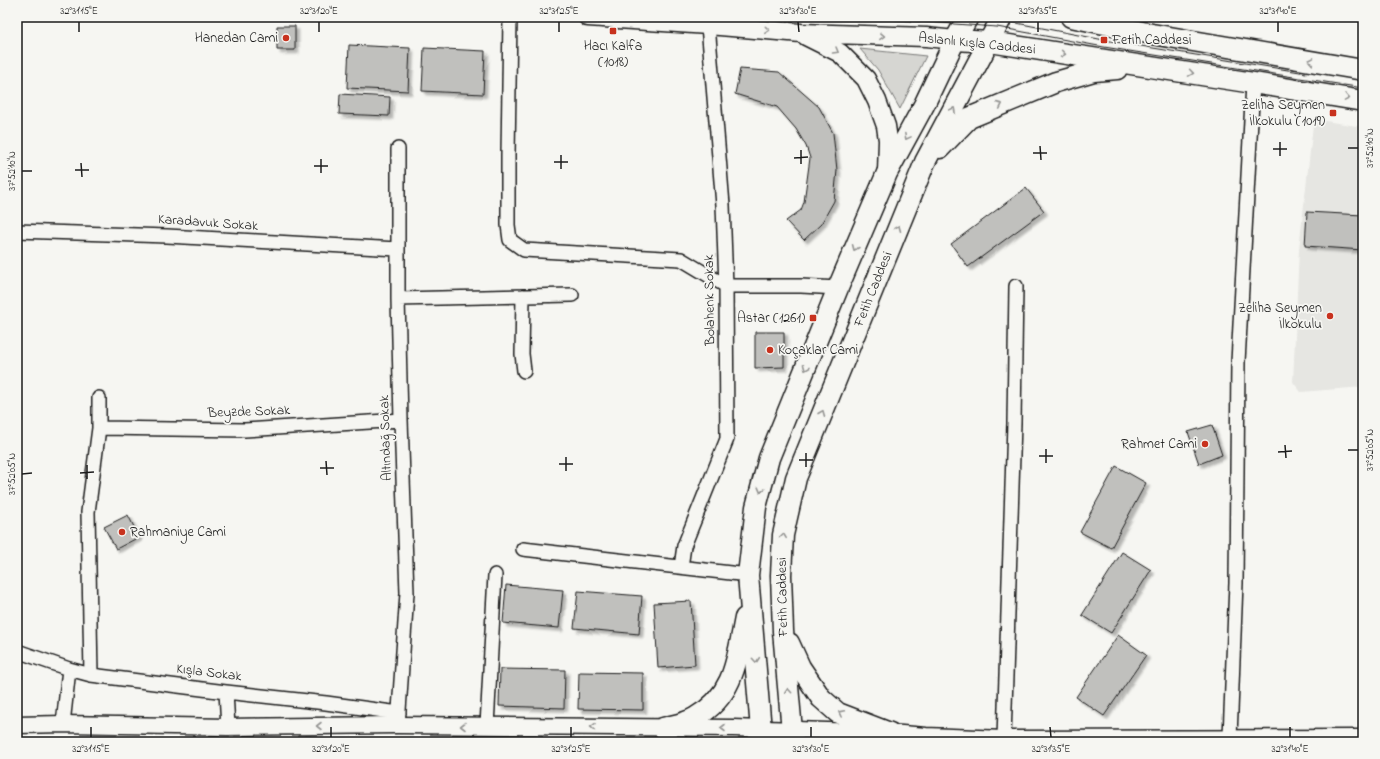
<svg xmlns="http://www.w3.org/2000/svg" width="1380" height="759" font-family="'Indie Flower',sans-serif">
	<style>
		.built { fill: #e6e6e2 }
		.green { fill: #d6d6d2; stroke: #797977 }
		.building { fill: #c0c0bd; stroke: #1c1c1c; filter: url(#shadow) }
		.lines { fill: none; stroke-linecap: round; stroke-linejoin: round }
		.minor-casing { stroke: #1c1c1c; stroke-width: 16 }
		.tertiary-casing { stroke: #1c1c1c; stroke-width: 19 }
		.secondary-casing { stroke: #1c1c1c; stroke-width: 21 }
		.primary-casing { stroke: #1c1c1c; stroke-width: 23 }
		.minor { stroke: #f6f6f2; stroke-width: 13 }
		.tertiary { stroke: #f6f6f2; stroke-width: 16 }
		.secondary { stroke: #f6f6f2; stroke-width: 18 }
		.primary { stroke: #f6f6f2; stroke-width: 20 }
		.tram { stroke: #1c1c1c; stroke-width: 1 }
		.oneway { stroke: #949492 }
		.ticks { fill: none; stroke: #1c1c1c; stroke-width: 1.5 }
		.poi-dot { fill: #c8321e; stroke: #f6f6f2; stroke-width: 1.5 }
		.labels { text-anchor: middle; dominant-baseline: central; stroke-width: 3.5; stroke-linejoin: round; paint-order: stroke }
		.poi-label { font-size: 14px; fill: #1c1c1c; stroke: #f6f6f2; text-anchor: end }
		.street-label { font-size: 14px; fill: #1c1c1c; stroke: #f6f6f2 }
		.neatline { fill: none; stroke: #1c1c1c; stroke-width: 1.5 }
		.ticks-label { font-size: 10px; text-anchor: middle; fill: #1c1c1c }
	</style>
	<defs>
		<filter id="shadow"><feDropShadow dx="3.5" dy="3.5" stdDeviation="1" flood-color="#0004"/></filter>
	</defs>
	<rect width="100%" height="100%" fill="#f6f6f2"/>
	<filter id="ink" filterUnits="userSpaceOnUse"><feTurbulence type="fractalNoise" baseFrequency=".025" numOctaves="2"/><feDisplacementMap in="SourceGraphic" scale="8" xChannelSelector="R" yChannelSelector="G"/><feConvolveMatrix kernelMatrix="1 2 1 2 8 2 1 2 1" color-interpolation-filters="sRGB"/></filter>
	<g filter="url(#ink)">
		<path class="built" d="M1319,120L1363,127V387L1301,392L1293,382L1299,249L1313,125Z"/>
		<path class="green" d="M860,49L926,56L900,109L878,70Z"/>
		<path class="building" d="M277,26H295V50H277Z
			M349,45L410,48L408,91L347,88Z
			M424,48L485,51L483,94L422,91Z
			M740,69L779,72L819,107L833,133L837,170L834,201L821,224L804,240L786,221L801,210L804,202L810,158L806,146L796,129L777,107L735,94Z
			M340,94L390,97L389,116L339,114Z
			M1026,188L1044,211L968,267L951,244Z
			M1307,212L1363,215V250L1305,246Z
			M755,332H784V367L755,368Z
			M1212,425L1222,455L1199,464L1188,432Z
			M1116,466L1146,483L1111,548L1080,532Z
			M128,515L139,537L116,549L104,527Z
			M1122,552L1151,570L1111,633L1082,615Z
			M506,585L563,590L559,628L503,623Z
			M578,591L642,596L639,634L574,628Z
			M691,601L695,665L658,668L654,603Z
			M1118,635L1146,655L1104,716L1076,697Z
			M500,669L565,670L564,708L499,706Z
			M579,672L643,673V710L578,709Z"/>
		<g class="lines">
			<g class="minor-casing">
				<path id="minor" d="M510,17L508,155V225L510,240L524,250L681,259L726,286H801L838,288
					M17,231L167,236L397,249
					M523,296L522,354L524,371
					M398,299L572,295
					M99,428L245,430L401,420
					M523,549L748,575
					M681,567L684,546L727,439L726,286L723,205L708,25
					M17,651L69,669L91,675L226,692L326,703L399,713
					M91,675L88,512L99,428V398
					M226,692L228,727
					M63,724L69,669
					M398,725L407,593L401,420L398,299V149
					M487,726L495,575
					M1230,737L1236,583L1238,362L1253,83
					M1004,739L1014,423L1016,286"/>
			</g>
			<g class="tertiary-casing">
				<path id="tertiary" d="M17,725L63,724L228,727L398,725L733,728L890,733L926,736L1004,739L1363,738"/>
			</g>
			<g class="secondary-casing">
				<path id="secondary" d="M588,17L708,25L801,33L926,37L955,40
					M806,36L840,53L866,79L877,101L886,126L888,140L887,173"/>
			</g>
			<g class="primary-casing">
				<g id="primary">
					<path d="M1071,17L1152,34L1363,70"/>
					<path d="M955,40L990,42L1253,83L1363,101"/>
					<path d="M940,148L969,118L1056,82L1094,71L1117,69"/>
					<path d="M789,643L800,667L821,698L838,713L890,733"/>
					<path d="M663,728C674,725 687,723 696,717C735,695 737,658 745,618"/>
					<path d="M762,742L748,575L756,507L769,458L838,288L887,173L924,105L955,40L968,17"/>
					<path id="s1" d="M793,742L783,631L781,575L783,535L796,478L925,162L1002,17"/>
				</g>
			</g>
			<use href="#minor" class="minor"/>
			<use href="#tertiary" class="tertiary"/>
			<use href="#secondary" class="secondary"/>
			<use href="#primary" class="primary"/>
			<path class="tram" d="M855,17L997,27L1104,47L1363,88
				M971,17L1001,20L1104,40L1306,73"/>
		</g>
		<defs><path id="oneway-chevron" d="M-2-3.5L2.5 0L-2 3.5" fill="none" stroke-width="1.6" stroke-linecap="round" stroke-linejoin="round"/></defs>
		<g class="oneway">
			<use href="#oneway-chevron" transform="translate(767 30) rotate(5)"/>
			<use href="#oneway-chevron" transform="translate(882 36) rotate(2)"/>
			<use href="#oneway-chevron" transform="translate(836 51) rotate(30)"/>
			<use href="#oneway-chevron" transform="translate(1063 54) rotate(9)"/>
			<use href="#oneway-chevron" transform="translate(1311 61) rotate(-170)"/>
			<use href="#oneway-chevron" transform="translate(1191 73) rotate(9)"/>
			<use href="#oneway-chevron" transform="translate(1347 98) rotate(10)"/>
			<use href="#oneway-chevron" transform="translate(1000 105) rotate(-24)"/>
			<use href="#oneway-chevron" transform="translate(953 110) rotate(-62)"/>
			<use href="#oneway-chevron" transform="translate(907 137) rotate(118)"/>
			<use href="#oneway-chevron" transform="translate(898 228) rotate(-68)"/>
			<use href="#oneway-chevron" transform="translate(855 248) rotate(113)"/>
			<use href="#oneway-chevron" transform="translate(806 368) rotate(112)"/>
			<use href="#oneway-chevron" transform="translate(822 413) rotate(-68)"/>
			<use href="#oneway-chevron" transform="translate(761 490) rotate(105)"/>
			<use href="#oneway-chevron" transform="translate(783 536) rotate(-83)"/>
			<use href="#oneway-chevron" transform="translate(756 660) rotate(85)"/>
			<use href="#oneway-chevron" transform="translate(788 691) rotate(-95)"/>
			<use href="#oneway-chevron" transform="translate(841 713) rotate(-153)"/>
			<use href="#oneway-chevron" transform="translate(319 726) rotate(180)"/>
			<use href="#oneway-chevron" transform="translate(463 726) rotate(-180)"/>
			<use href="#oneway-chevron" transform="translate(593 727) rotate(-179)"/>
			<use href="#oneway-chevron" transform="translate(723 728) rotate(180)"/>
		</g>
	</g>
	<path class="ticks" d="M79,22V32M319,22V32M559,22V32M798,22L799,32M1038,22V32M1278,22V32M1280,142V156M1040,146L1041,160M1348,148H1358M1273,149H1287M801,150V164M1033,153H1047M561,155V169M794,158L808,157M321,159V173M554,162H568M81,163L82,177M314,166H328M75,170H89M22,171H32M1285,445L1286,458M1046,449V463M1348,450H1358M1278,452L1292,451M806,453V467M1039,456H1053M566,457V471M799,460H813M326,461L327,475M559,464H573M87,465V479M320,468H334M80,473L94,472M22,474L32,473M91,727V737M331,727V737M571,727V737M811,727V737M1050,727L1051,737M1290,727V737"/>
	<g class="poi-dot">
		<rect x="609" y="27" width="8" height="8" rx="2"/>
		<circle cx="286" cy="38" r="4"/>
		<rect x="1100" y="36" width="8" height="8" rx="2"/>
		<rect x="1329" y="109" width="8" height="8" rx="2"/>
		<circle cx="1330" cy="316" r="4"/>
		<rect x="809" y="314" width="8" height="8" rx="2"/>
		<circle cx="770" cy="350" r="4"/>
		<circle cx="1205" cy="444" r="4"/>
		<circle cx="122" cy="532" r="4"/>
	</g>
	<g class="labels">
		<g class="poi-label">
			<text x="278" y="38">Hanedan Cami</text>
			<text x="1112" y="40" text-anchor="start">Fetih Caddesi</text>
			<text x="613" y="46" text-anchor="middle">Hacı Kalfa<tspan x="613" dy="16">(1018)</tspan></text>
			<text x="1325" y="105">Zeliha Seymen<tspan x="1325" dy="16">İlkokulu (1019)</tspan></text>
			<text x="1322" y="308">Zeliha Seymen<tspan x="1322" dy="16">İlkokulu</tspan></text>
			<text x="805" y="318">Astar (1261)</text>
			<text x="778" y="350" text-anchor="start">Koçaklar Cami</text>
			<text x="1197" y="444">Rahmet Cami</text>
			<text x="130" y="532" text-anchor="start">Rahmaniye Cami</text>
		</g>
		<g class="street-label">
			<text transform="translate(977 44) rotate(6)">Aslanlı Kışla Caddesi</text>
			<text transform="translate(208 223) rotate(4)">Karadavuk Sokak</text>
			<text stroke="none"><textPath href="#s1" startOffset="470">Fetih Caddesi</textPath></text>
			<text transform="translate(710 300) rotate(-91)">Bolahenk Sokak</text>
			<text transform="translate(249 412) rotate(-2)">Beyzde Sokak</text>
			<text transform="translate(386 438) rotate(-92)">Altındağ Sokak</text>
			<text transform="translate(783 597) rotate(-91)">Fetih Caddesi</text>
			<text transform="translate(209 673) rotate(7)">Kışla Sokak</text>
		</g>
	</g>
	<rect width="1380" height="759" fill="none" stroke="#f6f6f2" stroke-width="44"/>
	<rect x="22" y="22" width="1336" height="715" class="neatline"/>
	<g class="ticks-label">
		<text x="79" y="14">32°31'15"E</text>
		<text x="319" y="14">32°31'20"E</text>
		<text x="559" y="14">32°31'25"E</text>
		<text x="798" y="14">32°31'30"E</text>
		<text x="1038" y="14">32°31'35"E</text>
		<text x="1278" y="14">32°31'40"E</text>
		<text transform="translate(1369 148) rotate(-90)" y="4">37°52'10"N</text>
		<text transform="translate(11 171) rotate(-90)" y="4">37°52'10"N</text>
		<text transform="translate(1369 450) rotate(-90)" y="4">37°52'05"N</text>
		<text transform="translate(11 474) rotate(-90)" y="4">37°52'05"N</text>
		<text x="91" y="752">32°31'15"E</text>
		<text x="331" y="752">32°31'20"E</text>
		<text x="571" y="752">32°31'25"E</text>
		<text x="811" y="752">32°31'30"E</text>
		<text x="1051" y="752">32°31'35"E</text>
		<text x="1290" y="752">32°31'40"E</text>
	</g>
</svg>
